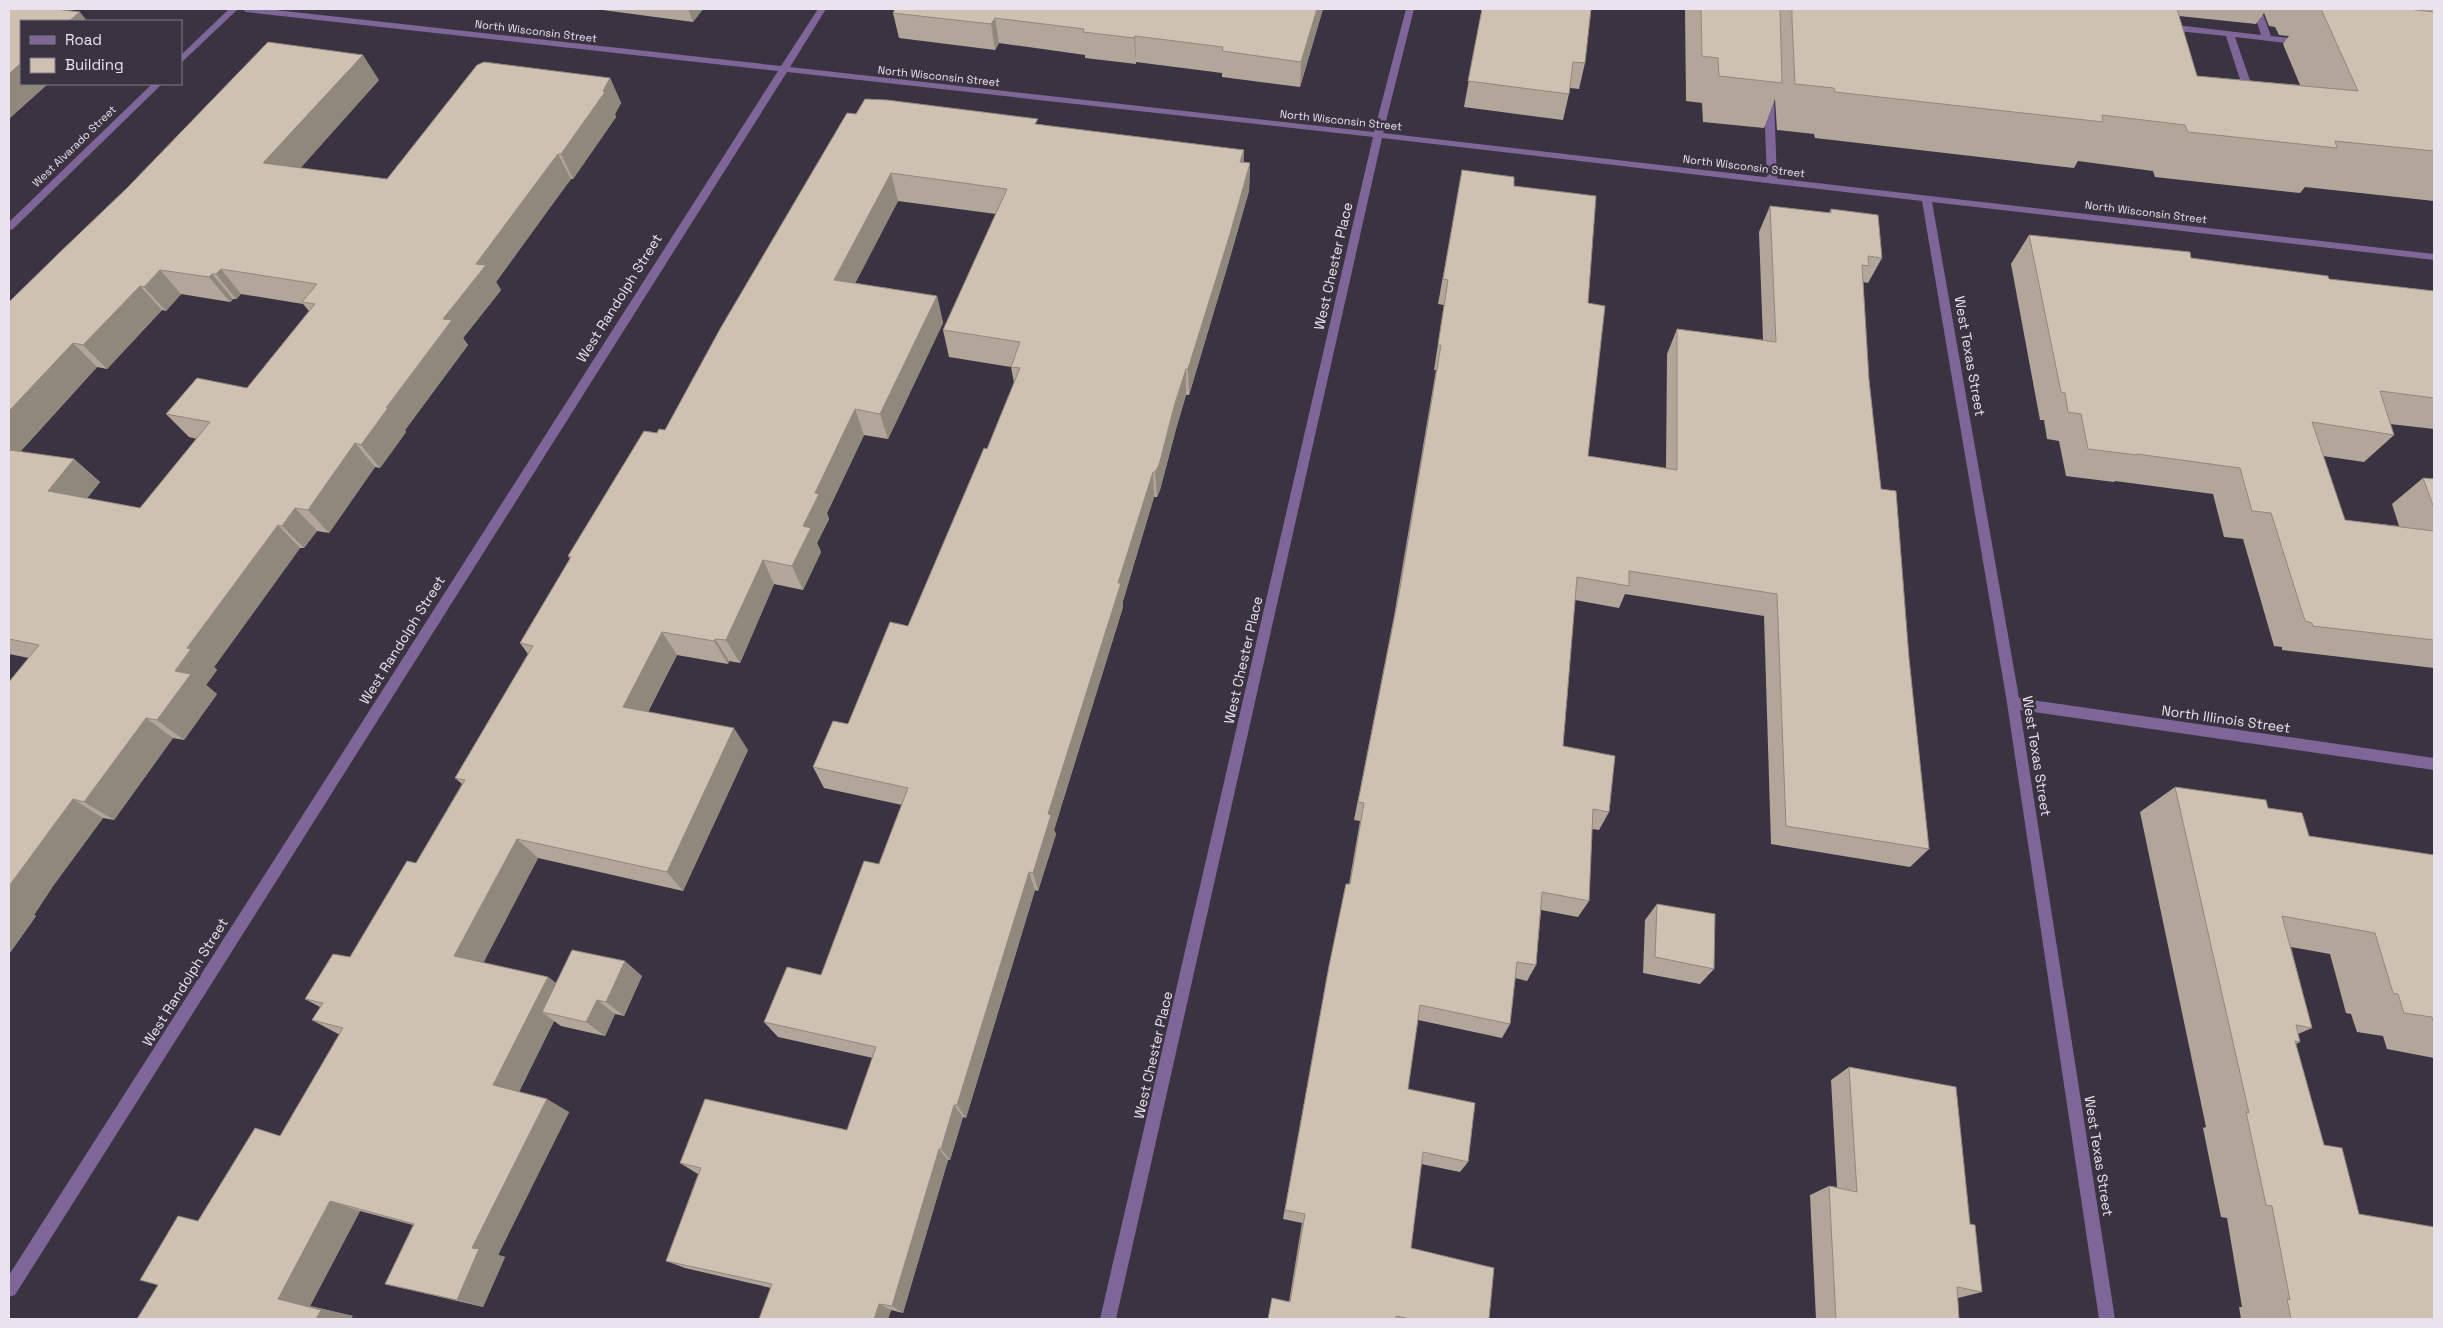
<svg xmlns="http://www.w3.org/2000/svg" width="2443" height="1328" font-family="'Space Grotesk',sans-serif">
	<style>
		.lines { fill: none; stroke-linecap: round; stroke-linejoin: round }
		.service { fill: #7e6698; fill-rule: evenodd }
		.minor { fill: #7e6698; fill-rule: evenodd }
		.tertiary { fill: #7e6698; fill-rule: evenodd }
		.wall { fill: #b1a699; fill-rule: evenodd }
		.shaded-wall { fill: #90877d }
		.building { fill: #cec1b2; stroke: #90877d }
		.labels { text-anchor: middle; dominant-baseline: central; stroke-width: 5; stroke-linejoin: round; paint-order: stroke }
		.far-street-label { font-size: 11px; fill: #e8e4ed; stroke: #3a3341 }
		.street-label { font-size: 14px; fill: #e8e4ed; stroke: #3a3341 }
	</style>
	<rect width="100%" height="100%" fill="#3a3341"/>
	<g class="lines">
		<path class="service" d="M2253,9H2261L2271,36L2302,39L2306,42L2302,45L2235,37L2255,95L2250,98L2245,95L2226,36L2168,30L2164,27L2168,24L2261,35Z
			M1769,95L1774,98L1777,181L1772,184L1767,181L1764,98Z"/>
		<path class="minor" d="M242,9H267L781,66L818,9H826L790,67L1374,132L1406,9H1414L1383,133L2434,254V260L1932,202L2019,698L2434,758V770L2020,710L2115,1319H2099L2007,703L1922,201L1382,138L1116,1319H1100L1373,137L787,72L15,1295L9,1297V1275L778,71L246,12Z"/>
		<path class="tertiary" d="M229,9H238L181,63V55Z
			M152,84H162L13,229L9,230V222Z"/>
	</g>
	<path class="wall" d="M595,9H703L693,22Z
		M1323,9L1300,87L1222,77V73L1136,62V64L1085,58V55L999,43L995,50L899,38L893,13Z
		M1482,9L1585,63L1579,89L1570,88L1569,94L1563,120L1464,107Z
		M1685,9H2434V201L2305,187L2300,193L2155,177L2153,171L2078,161L2074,168L1815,138L1814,134L1777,130L1775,99L1764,128L1703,122L1702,103L1686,101ZM2264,13L2269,26L2275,27L2279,35L2289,36L2283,44L2300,85L2197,76L2179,16L2256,24Z
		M610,78L621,103L615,114L616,117L573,179H571L564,188L496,282L501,290L463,338L468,345L405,430L406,432L380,468L375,467L329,533L317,531L304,548H300L214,667L217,670L206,685L217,694L184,740L173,738L114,820L103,818L53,886L34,915L36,916L9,954V682L29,658L9,654V302L379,80L300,168L387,179ZM181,294L230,302L233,299H236L241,294L303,304L309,311L247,388L166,414L189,437L197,439L140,508L87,498L100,482L74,459L20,452L97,367L107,369L162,310L166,311Z
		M856,114L1038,124L1250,163L1249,191L1229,261L1189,395H1186L1176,429L1160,490L1157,497H1154L1123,601V607L1054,830L1056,834L1038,891L1035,890L966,1118L963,1117L950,1160H948L903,1313L891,1310L888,1319H759L771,1288L685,1268L666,1261L698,1174L680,1163L847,1130L873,1058L778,1037L764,1022L821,975L879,864L902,805L824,788L813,767L848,724L908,626L987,449L1014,383L1011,367L949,357L943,330L996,214L898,201L855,283L937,296L943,323L888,439L864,435L827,513L829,519L817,543L821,552L803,590L774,584L740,663L729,661L728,664L677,655L648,712L748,750L683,891L538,858L483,963L548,977L556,983L642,976L624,1016L615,1014L605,1036L561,1026L554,1021L519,1092L569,1112L498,1255L505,1257L483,1307L385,1284L413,1225L360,1211L310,1306L353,1316L137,1319L198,1221L280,1136L340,1035L312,1020L320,1007L305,999L350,957L416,863L462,784L455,778L528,654L520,643L570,559L568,556L657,433L665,430Z
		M1462,170L1514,186L1588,303V456L1666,468L1667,354L1677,329L1763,340L1759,232L1770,206L1829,213L1831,209L1882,258L1868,283L1863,282L1869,380L1881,489L1909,658L1929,849L1910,867L1771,844L1764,616L1625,594L1619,608L1575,600L1563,746L1609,812L1599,830L1592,829L1589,901L1578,917L1541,910L1536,965L1527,981L1515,978L1510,1024L1502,1038L1418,1020L1408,1089L1468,1162L1460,1172L1421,1164L1411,1248L1489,1319H1268L1272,1298L1289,1302L1302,1223L1283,1219L1326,981L1346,884H1349L1360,821L1354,820L1394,616L1436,370H1434L1444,305L1438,304Z
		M2029,235L2191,258L2329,279L2434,291V429L2390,424L2394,435L2364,462L2323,456L2345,520L2399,526L2392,504L2423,478L2434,479V668L2282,650V647L2274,646L2243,539L2224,537L2213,494L2115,481L2114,482L2066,476L2059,441L2047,439L2044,420H2040L2011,264Z
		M2175,787L2268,808L2309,836L2434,855V1058L2387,1049L2383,1036L2357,1032L2351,1014L2346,1013L2330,954L2291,947L2312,1028L2298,1034L2300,1042L2296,1044L2324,1145L2359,1214L2434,1319H2241L2239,1307H2242L2227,1218L2221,1217L2203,1128L2206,1127L2140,812Z
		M1657,904L1714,969L1700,984L1643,973L1645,920Z
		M1849,1067L1970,1224L1982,1292L1958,1298L1959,1319H1816L1810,1195L1829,1186L1837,1187L1831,1080Z"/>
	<path class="shaded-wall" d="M688,9H703L693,22Z
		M1317,9H1323L1300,87L1301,62Z
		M80,12L87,21H69Z
		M995,18L999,43L995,50L991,24Z
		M1135,36L1136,62V64L1134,38Z
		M363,55L379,80L282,189L263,163Z
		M21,63V84H48L9,119V74Z
		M610,78L621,103L615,114L616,117L573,179L561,154L603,91Z
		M1244,150V177L1240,162Z
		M558,154L571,179L496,282L501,290L463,338L468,345L405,430L406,432L380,468L361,445L443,319L476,264Z
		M1250,163L1249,191L1229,261L1189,395L1188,369Z
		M891,173L898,201L843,307L834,280Z
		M221,269L241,294L236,299L216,274Z
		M160,270L181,294L166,311L144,287Z
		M212,274L233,299L230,302L209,277Z
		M140,286L162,310L107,369L83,345Z
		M937,296L943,323L888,439L880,414Z
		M73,343L97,367L9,464V411Z
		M1186,369V395L1176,429L1160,490L1157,497L1155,472Z
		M855,409L864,435L827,513L829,519L817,543L821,552L803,590L792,566L803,526L815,493Z
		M355,443L375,467L329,533L308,510Z
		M74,459L100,482L75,514L48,491Z
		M1153,472L1154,497L1123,601V607L1054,830L1056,834L1038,891L1033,873L1048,814L1118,583Z
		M295,508L317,531L304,548L282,526Z
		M278,525L300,548L214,667L217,670L206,685L217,694L184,740L157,720L175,671L187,648Z
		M763,560L774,584L740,663L726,640Z
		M662,632L677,655L639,728L623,707Z
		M715,639L729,661L728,664L714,641Z
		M146,718L173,738L114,820L84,802Z
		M734,728L748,750L683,891L667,872Z
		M73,799L103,818L53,886L34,915L36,916L9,954V886Z
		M517,839L538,858L478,973L454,956Z
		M1029,872L1035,890L966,1118L957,1105Z
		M625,961L642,976L624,1016L606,1002Z
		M548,977L569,993L542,1012L554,1021L516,1098L493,1085Z
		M597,1000L615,1014L605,1036L586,1022Z
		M547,1099L569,1112L498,1255L505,1257L483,1307L457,1300L472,1248Z
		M954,1105L963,1117L950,1160L941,1149Z
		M939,1149L948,1160L903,1313L892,1306Z
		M330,1201L360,1211L310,1306L353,1316L351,1319H316L278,1299Z
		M879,1304L891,1310L888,1319H874Z"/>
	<path class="building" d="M9,9H55L80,12L69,21H21V63L9,74Z
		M895,9H1317L1301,62L1222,51L1223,47L1135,36L1134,38L1083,32L1084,29L995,18L991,24L893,13Z
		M1482,9H1591L1585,63L1573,62L1569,94L1468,81Z
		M1701,9H1780L1782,83L1719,76L1718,58L1702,56Z
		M1792,9H2177L2197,76L2358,91L2321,9H2408L2434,12V151L2335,141L2337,148L2188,132L2185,125L2102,115L2103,122L1835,92L1834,88L1795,84L1792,20Z
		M268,42L363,55L263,163L387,179L477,65L484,62L610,78L603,91L605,92L561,154H558L551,163L476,264L486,265L443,319L452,320L386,408H388L361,445L355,443L308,510L295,508L282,526L278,525L187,648L191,649L175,671L191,674L157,720L146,718L84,802L73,799L9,886V682L39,645L9,639V450L74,459L48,491L140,508L210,422L166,414L197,378L247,388L315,304L302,302L317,284L221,269L216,274H212L209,277L160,270L144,287L140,286L83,345L73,343L9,411V302L57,255L127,188Z
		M865,99L887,100L1038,119L1035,124L1244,150L1240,162L1250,163L1230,234L1188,369H1186L1175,403L1159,465L1155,472H1153L1118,583H1121L1048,814L1051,815L1033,873L1029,872L957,1105H954L941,1149H939L892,1306L879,1304L874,1319H759L772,1284L666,1261L701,1168L680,1163L705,1099L847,1130L876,1047L764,1022L787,967L821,975L864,861L879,864L908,788L813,767L833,721L848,724L890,622L908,626L984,448L987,449L1020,368L1011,367L1020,342L943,330L1007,189L891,173L834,280L937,296L880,414L855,409L815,493L819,494L803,526L811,528L792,566L763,560L726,640L715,639L714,641L662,632L623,707L734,728L667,872L517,839L454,956L548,977L493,1085L547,1099L472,1248L479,1249L457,1300L385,1284L414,1224L330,1201L278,1299L321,1310L316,1319H137L158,1285L140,1280L178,1216L198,1221L255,1128L280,1136L343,1028L312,1020L323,1003L305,999L333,954L350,957L407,861L416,863L465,780L455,778L533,646L520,643L571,557L568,556L644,431L657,433L659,429L665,430L720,329L847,113L856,114Z
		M1462,170L1514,177V186L1596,196L1588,303L1605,306L1588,456L1677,470V329L1776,342L1770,206L1831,213V209L1878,215L1882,258L1868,256L1869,266L1862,265L1869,380L1881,489L1896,491L1909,658L1929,849L1786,826L1777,594L1629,571V586L1577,577L1563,746L1615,756L1609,812L1593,809L1589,901L1542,892L1536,965L1517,962L1510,1024L1420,1005L1408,1089L1475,1103L1468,1162L1423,1152L1411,1248L1494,1268L1489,1319H1410L1396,1316V1319H1268L1272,1298L1290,1302L1305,1214L1285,1210L1329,966L1346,884H1350L1364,803L1358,802L1399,594L1441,345H1438L1448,280L1443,279Z
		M2029,235L2190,252L2191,258L2328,276L2329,279L2434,291V398L2380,391L2394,435L2312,422L2345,520L2434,531V640L2313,626L2312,623L2305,621L2271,513L2252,511L2240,468L2137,454V455L2088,449L2081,414L2068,412L2065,393L2061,392Z
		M2423,478L2434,479V508Z
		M2175,787L2266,800L2268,808L2302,813L2309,836L2434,855V1025L2432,1017L2404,1013L2398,994L2393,993L2375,933L2282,916L2312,1028L2296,1025L2300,1042L2295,1041L2324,1145L2342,1148L2359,1214L2434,1227V1319H2291L2287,1299L2290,1300L2272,1206L2266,1205L2246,1112L2249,1113Z
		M1657,904L1715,914L1714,969L1655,957Z
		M572,950L625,961L606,1002L597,1000L586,1022L542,1012Z
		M1849,1067L1956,1087L1970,1224L1975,1225L1982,1292L1957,1287L1959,1319H1836L1829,1186L1857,1192Z"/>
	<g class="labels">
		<g class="far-street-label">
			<text transform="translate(536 31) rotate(7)">North Wisconsin Street</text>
			<text transform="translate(939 76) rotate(6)">North Wisconsin Street</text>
			<text transform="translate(1341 120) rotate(6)">North Wisconsin Street</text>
			<text transform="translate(74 146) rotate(-44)">West Alvarado Street</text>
			<text transform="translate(1744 166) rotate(7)">North Wisconsin Street</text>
			<text transform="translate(2146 212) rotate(7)">North Wisconsin Street</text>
		</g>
		<g class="street-label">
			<text transform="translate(1333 266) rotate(-77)">West Chester Place</text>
			<text transform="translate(619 298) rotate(-58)">West Randolph Street</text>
			<text transform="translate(1970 356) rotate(80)">West Texas Street</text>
			<text transform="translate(402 640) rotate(-58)">West Randolph Street</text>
			<text transform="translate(1243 660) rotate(-77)">West Chester Place</text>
			<text transform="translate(2226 719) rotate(8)">North Illinois Street</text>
			<text transform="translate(2037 756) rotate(81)">West Texas Street</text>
			<text transform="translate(185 982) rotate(-58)">West Randolph Street</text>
			<text transform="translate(1153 1055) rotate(-77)">West Chester Place</text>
			<text transform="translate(2099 1156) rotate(81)">West Texas Street</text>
		</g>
	</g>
	<rect width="2443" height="1328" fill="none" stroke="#e8e4ed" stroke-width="20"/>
	<rect x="20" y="20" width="162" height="65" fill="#3a3341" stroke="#807a86"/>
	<rect x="30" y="36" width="25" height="8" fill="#7e6698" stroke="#807a86"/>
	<text x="65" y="45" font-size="15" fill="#e8e4ed">Road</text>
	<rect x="30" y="58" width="25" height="15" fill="#cec1b2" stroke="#807a86"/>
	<text x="65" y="70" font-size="15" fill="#e8e4ed">Building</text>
</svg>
